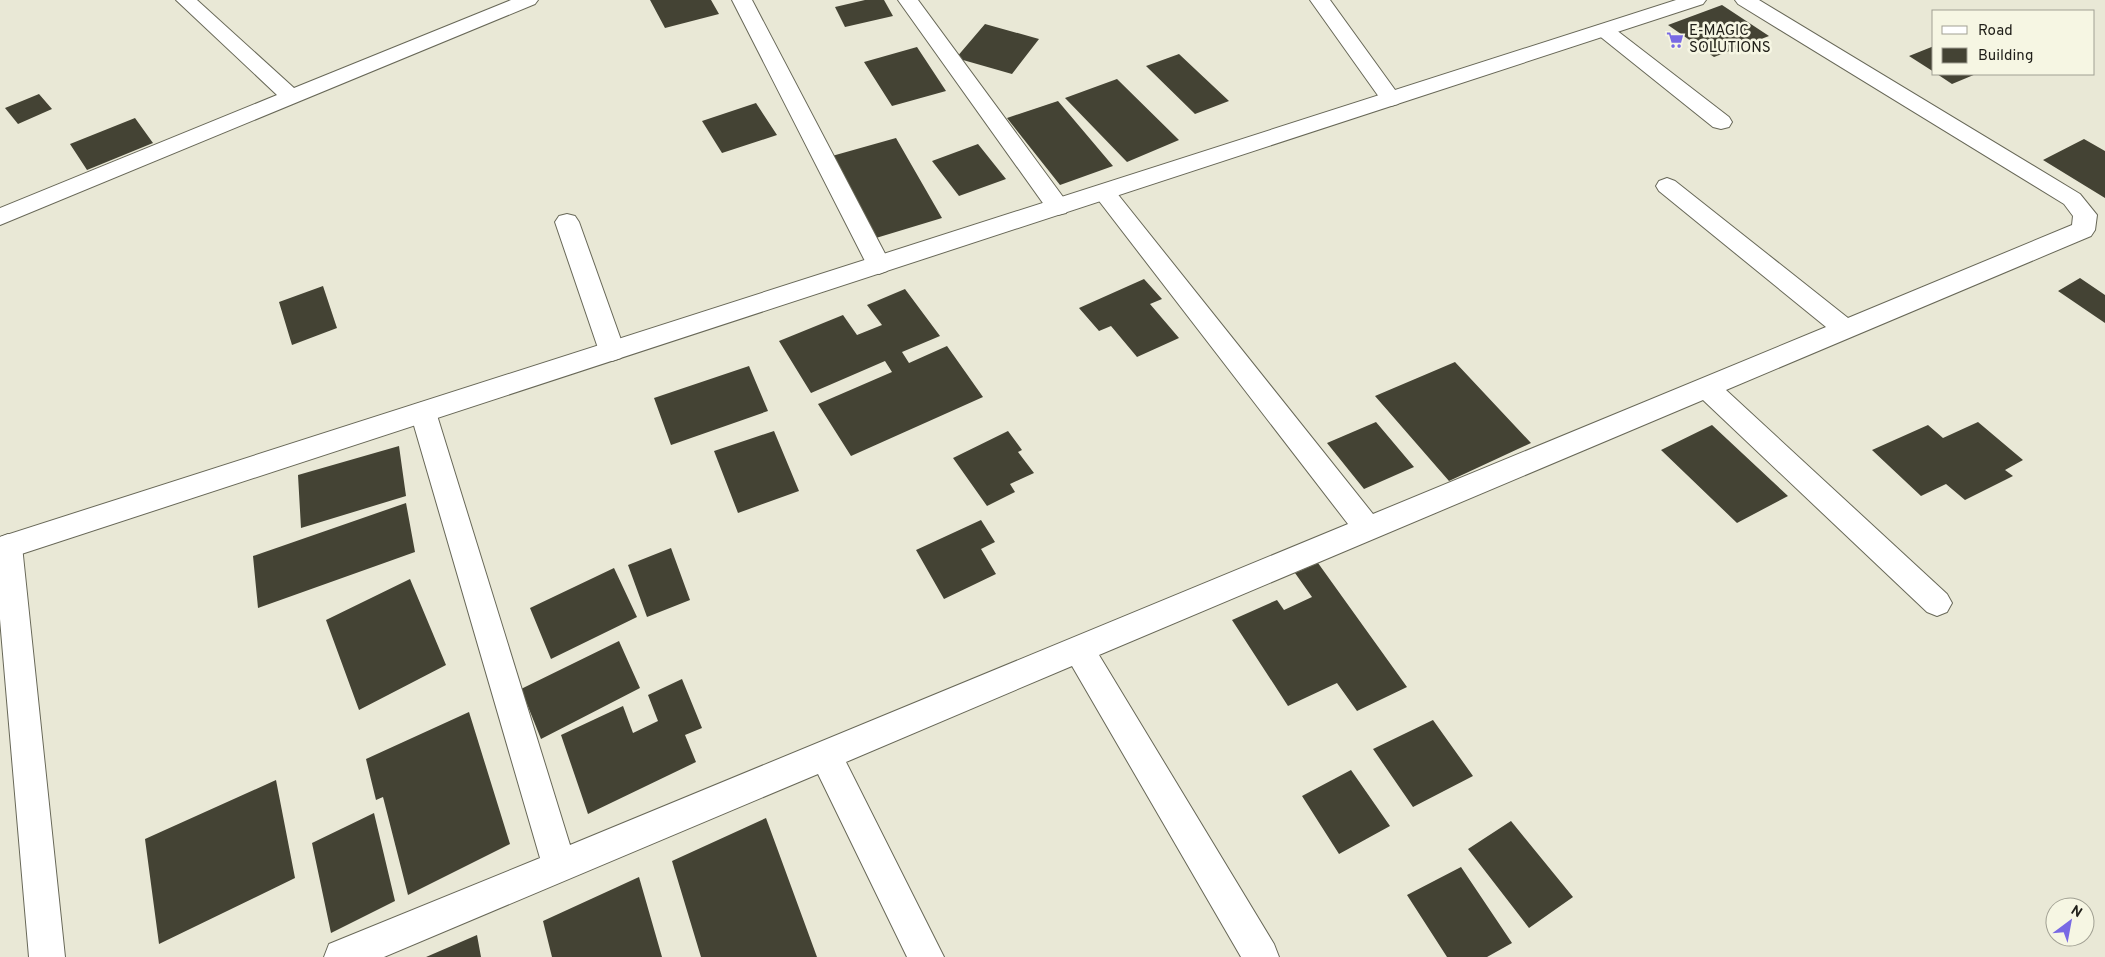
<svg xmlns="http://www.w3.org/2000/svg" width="2105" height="957" font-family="Overpass,sans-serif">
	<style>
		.building { fill: #444334 }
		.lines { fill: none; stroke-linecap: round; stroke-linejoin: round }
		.minor-casing { stroke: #686858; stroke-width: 2 }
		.major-casing { stroke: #686858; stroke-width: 2 }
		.minor { fill: #fff; fill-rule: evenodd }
		.major { fill: #fff; fill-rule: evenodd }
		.labels { text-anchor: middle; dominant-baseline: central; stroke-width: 5; stroke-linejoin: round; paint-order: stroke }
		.far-poi-label { font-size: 15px; fill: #21201a; stroke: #f6f6e3; text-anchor: start }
	</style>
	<rect width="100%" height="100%" fill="#e9e8d6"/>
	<path class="building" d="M650,0H711L719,14L665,28Z
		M865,0H884L893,16L845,27L835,7Z
		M1722,5L1769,36L1714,57L1668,25Z
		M985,24L1039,39L1012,74L956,58Z
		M1934,46V72L1909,56Z
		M917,47L946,91L892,106L864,62Z
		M1179,54L1229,101L1195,114L1146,66Z
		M1937,74H1976L1952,84Z
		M1117,79L1179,140L1127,162L1065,98Z
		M39,94L52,109L18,124L5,108Z
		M1058,101L1113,166L1060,185L1007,118Z
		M756,103L777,135L722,153L702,121Z
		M135,118L153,143L87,170L70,144Z
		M896,138L942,218L876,238L832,156Z
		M2084,139L2105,151V198L2043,160Z
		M978,144L1006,179L959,196L932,161Z
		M2080,278L2105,295V323L2058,291Z
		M1144,279L1162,299L1150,304L1179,338L1137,357L1111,326L1099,331L1079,308Z
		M323,286L337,328L292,345L279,302Z
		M905,289L940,336L902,352L909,363L947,346L983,397L851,456L818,404L892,372L885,361L811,393L779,341L843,315L857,335L882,325L867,305Z
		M1455,362L1531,443L1449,481L1375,396Z
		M749,366L768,411L671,445L654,398Z
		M1376,422L1414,467L1364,489L1327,443Z
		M1978,422L2023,460L2005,470L2013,476L1965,500L1946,484L1921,496L1872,450L1928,425L1943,438Z
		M1712,425L1788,496L1737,523L1661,450Z
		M774,431L799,491L738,513L714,451Z
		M1008,431L1022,450L1018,452L1034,473L1010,484L1015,492L987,506L953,458Z
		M399,446L406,496L301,528L298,475Z
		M406,503L415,552L258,608L253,556Z
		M981,520L995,542L981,549L996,574L944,599L916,550Z
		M671,548L690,600L647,617L628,565Z
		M1318,563L1407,687L1357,711L1337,683L1288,706L1232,620L1277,600L1284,610L1312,597L1295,573Z
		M614,568L637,617L551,659L530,608Z
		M410,579L446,665L359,710L326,620Z
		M619,641L640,688L541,739L521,689Z
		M682,679L702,728L685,735L696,762L588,814L561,735L623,706L633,733L658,721L648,695Z
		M469,712L510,844L408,895L383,797L376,800L366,759Z
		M1433,720L1473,776L1413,807L1373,749Z
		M1351,770L1390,826L1339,854L1302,796Z
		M276,780L295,878L159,944L145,839Z
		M374,813L395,901L331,933L312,843Z
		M766,818L817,957H701L672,861Z
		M1511,821L1573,897L1529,928L1468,849Z
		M1461,867L1512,943L1487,957H1447L1407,895Z
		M639,877L662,957H552L543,921Z
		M477,935L481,957H426Z"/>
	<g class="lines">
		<g class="minor-casing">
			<path id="minor" d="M176,0H197L294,88L511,0H538L535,4L0,225V208L277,95Z
				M732,0H752L891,265L887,271L879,274L871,271L867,265Z
				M898,0H918L1066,201L1069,207L1066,213L1058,215L1050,213Z
				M1310,0H1330L1398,94L1402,99L1398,104L1391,106L1384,104Z
				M1735,0H1759L2080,194L2097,215L2095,230L2091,236L1726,390L1947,594L1952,603L1947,612L1937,616L1927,612L1703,400L1099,655L1274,944L1279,957H1241L1072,666L846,762L944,957H907L818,774L384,957H324L329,944L540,858L410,412L414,405L423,402L432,405L436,412L570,845L1348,524L1096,197L1093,192L1096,187L1104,184L1112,187L1373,514L1826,327L1659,191L1656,186L1659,181L1667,178L1675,181L1848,318L2072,225L2073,216L2064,204L1738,4Z
				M1604,24L1611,26L1729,117L1732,122L1729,127L1721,129L1713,127L1597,34L1594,30L1597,26Z
				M567,214L575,216L579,222L625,351L621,358L612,361L603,358L599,351L555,222L559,216Z
				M8,534L18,537L22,546L65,957H29L0,619V537Z"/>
		</g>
		<g class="major-casing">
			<path id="major" d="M1676,0H1706L1703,4L0,561V537Z"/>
		</g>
		<use href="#minor" class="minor"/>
		<use href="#major" class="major"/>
	</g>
	<defs>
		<g id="supermarket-bare" transform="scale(1.35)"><path d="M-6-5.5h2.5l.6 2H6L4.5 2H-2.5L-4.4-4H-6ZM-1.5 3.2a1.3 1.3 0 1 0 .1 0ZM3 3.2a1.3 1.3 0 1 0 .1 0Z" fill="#7869e4" stroke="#f6f6e3" stroke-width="2.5" paint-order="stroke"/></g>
	</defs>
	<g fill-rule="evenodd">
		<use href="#supermarket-bare" x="1675" y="40"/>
	</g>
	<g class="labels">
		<g class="far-poi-label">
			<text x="1689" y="31">E-MAGIC<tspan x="1689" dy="17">SOLUTIONS</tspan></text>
		</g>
	</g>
	<rect x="1932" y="10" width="162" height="65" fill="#f6f6e3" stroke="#a1a093"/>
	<rect x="1942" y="26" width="25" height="8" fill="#ffffff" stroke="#a1a093"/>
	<text x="1978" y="35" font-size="15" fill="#21201a">Road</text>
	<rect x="1942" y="48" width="25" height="15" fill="#444334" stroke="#a1a093"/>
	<text x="1978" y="60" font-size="15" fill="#21201a">Building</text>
	<g transform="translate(2070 922) rotate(32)"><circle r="24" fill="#f6f6e3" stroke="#a1a093"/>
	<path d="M0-4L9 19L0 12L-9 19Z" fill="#7869e4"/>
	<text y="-8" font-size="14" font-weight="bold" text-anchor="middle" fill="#21201a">N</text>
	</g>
</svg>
